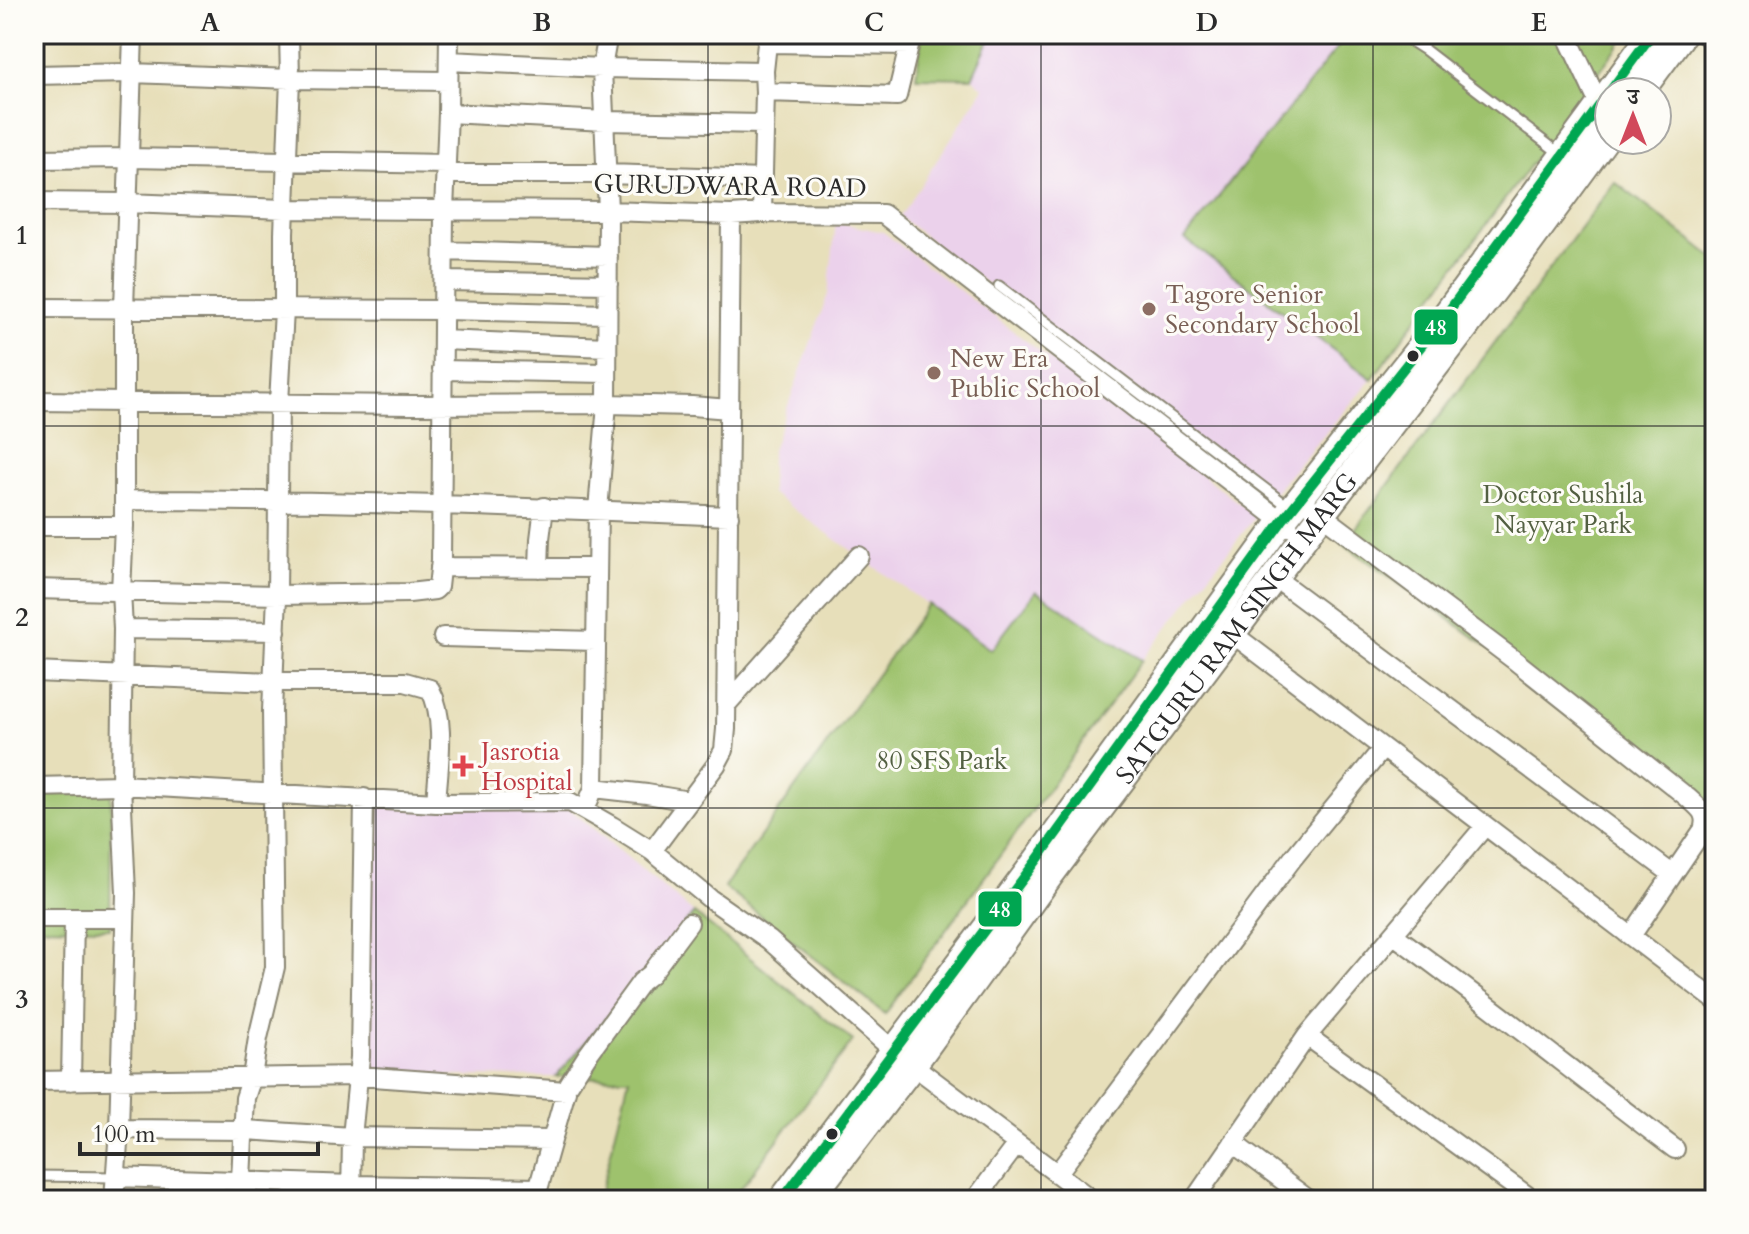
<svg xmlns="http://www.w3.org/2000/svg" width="1749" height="1234" font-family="Cardo,'Noto Serif Devanagari',serif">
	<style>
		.built { fill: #ebd1eb }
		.green { fill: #9ec26d; stroke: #64764c; stroke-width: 2 }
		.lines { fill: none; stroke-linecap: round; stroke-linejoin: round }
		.service-casing { stroke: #898572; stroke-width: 13 }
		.minor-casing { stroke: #898572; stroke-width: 22 }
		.secondary-casing { stroke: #898572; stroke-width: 30 }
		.service { stroke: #fff; stroke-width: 9 }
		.minor { stroke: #fff; stroke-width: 18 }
		.secondary { stroke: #fff; stroke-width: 26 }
		.bus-1-casing { stroke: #fdfcf7; stroke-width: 16 }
		.bus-1 { stroke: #00a651; stroke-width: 10 }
		.grid { fill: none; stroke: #2b2b2b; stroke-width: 2; stroke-opacity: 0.55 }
		.education-dot { fill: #8d6e63; stroke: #fdfcf7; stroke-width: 3 }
		.bus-dot { fill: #2b2b2b; stroke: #fdfcf7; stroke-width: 3 }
		.health-dot { fill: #e0444e; stroke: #fdfcf7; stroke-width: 3 }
		.labels { text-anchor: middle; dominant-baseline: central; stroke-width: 6; stroke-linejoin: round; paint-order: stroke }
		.street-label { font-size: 26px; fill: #2b2b2b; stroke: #fdfcf7 }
		.education-label { font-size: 26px; fill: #785e54; stroke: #fdfcf7; text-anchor: start }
		.park-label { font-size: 26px; fill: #536042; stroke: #fdfcf7 }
		.health-label { font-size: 26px; fill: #be3a42; stroke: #fdfcf7; text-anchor: start }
		.line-badge { stroke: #fdfcf7; stroke-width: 3 }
		.badge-label { font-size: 22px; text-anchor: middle; font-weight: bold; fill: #fff }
		.neatline { fill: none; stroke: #2b2b2b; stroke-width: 3 }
		.grid-label { font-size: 26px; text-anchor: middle; font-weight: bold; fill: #2b2b2b }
	</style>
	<rect width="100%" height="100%" fill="#fdfcf7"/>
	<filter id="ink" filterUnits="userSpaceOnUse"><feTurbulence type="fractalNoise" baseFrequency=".0125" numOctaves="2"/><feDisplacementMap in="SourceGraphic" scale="16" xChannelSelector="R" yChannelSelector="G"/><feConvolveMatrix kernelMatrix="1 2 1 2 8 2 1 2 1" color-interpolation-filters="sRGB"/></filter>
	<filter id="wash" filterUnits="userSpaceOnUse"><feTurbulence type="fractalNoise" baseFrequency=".006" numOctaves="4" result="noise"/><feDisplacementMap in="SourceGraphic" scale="32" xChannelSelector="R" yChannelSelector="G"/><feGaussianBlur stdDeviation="1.8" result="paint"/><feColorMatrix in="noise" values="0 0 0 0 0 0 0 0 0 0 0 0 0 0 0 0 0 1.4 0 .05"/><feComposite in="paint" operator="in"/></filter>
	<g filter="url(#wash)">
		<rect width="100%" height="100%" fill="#e7dfba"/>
		<path class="built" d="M992,34H1348L1185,239L1372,379L1267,501L900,217L984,88L972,78Z
			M836,222L883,232L1256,516L1142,660L1036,591L991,650L771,493V453L828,294Z
			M367,795L559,800L694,913L556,1077L368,1075Z"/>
		<path class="green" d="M922,34H992L972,78L916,77Z
			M1348,34H1627L1372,379L1185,239Z
			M1615,182L1715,259V809L1344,544Z
			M1036,591L1142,660L885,1014L724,887L928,604L991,650Z
			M34,793H111L110,928L34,927Z
			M694,913L853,1041L732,1200H599L629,1078L556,1077Z"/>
	</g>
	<g filter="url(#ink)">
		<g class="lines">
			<g class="service-casing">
				<path id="service" d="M1400,34L1425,50L1559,153
					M999,286L1289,507
					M34,1176L116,1177"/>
			</g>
			<g class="minor-casing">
				<path id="minor" d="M1566,34L1599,104
					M1704,34L1715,42
					M767,43L909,45
					M449,61L602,68L764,71
					M34,75L131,73L290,79L448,81
					M765,92L897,96L912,34
					M448,113L605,121L763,124
					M34,159L129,158L446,164
					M446,174H607L763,179
					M34,202L127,203L285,209L608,211L731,215L762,213L883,214L1289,527
					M762,213L765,92L764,71L768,34
					M444,251L608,256
					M444,281L608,284
					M34,308L444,310L607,314
					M443,340L607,347
					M442,370L607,373
					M34,401L411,405L607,404L692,406L729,409
					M124,500C326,500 527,507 729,516
					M1314,509L1513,659L1687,797C1698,807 1709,813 1703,830L1631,936
					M34,526H124
					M440,567L596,568
					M539,568L540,539L544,507
					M1275,578L1672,874
					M34,589L277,595L409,593L435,590L438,587L441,560L444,211L448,113L449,34
					M123,629L276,631
					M1233,634L1715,1000
					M443,637L596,641
					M34,672L273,682H405L430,689C447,720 438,768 436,803
					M726,705L859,556
					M34,787L121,785L436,803L570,802L612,826L652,851L709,898L769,940L894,1051L1092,1200
					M594,788L647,794L689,801
					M585,809L594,788L598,510L607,404L608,211L602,68L608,34
					M652,851L716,765L724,750L726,729L731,215
					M34,918H125
					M1394,935C1489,1004 1581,1078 1675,1149
					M1307,1036L1485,826
					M34,1081L359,1076L566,1091L535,1200
					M71,1081L74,918
					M569,1084L587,1056L641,982L651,974L689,923
					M119,1129L245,1130L352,1137L552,1140
					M1233,1143L1309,1200
					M1057,1174L1293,858L1383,748
					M116,1177L352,1185L538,1188
					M114,1200L119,1129L126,893L121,785L123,629L121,591L124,526V309L133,34
					M240,1200L245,1098L252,1077L258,1038L275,967L272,711L277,595L279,403L284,310V233L290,79L289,34
					M351,1200L352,1137L360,1057L364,798
					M975,1200L1017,1144
					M1194,1200L1307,1036L1533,1200"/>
			</g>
			<g class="secondary-casing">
				<g id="secondary">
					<path d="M1640,92L1683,34"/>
					<path d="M782,1200L1037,860L1282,521L1445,316L1652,34"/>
					<path id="s1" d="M809,1200L913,1065L1051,874L1322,514L1510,269L1609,134"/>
				</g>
			</g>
			<use href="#service" class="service"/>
			<use href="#minor" class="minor"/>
			<use href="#secondary" class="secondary"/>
			<g class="bus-1-casing">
				<path id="bus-1" d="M782,1200L1037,860L1282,521L1445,316L1652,34"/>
			</g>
			<use href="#bus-1" class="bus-1"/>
		</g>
	</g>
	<path class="grid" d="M376,34V1200M708,34V1200M1041,34V1200M1373,34V1200M34,426H1715M34,808H1715"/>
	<g class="education-dot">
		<circle cx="1149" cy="309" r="8"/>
		<circle cx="934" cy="373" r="8"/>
	</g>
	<g class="bus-dot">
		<circle cx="1413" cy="356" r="7"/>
		<circle cx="832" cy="1134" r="7"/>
	</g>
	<path class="health-dot" d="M459 754h8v8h8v8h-8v8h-8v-8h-8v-8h8z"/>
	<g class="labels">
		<g class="street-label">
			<text transform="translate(730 186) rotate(1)">GURUDWARA ROAD</text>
			<text stroke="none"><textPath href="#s1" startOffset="714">SATGURU RAM SINGH MARG</textPath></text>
		</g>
		<g class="education-label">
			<text x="1165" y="294">Tagore Senior<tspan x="1165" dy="30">Secondary School</tspan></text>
			<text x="950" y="358">New Era<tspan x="950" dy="30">Public School</tspan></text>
		</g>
		<g class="park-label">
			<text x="1563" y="494">Doctor Sushila<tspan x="1563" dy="30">Nayyar Park</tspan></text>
			<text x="942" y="760">80 SFS Park</text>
		</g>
		<g class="health-label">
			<text x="481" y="751">Jasrotia<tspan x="481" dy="30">Hospital</tspan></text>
		</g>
	</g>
	<g class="line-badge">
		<rect x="1413" y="308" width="46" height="38" rx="8" fill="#00a651"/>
		<rect x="977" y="890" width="46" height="38" rx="8" fill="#00a651"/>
	</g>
	<g class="badge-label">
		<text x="1436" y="335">48</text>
		<text x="1000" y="917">48</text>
	</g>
	<rect width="1749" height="1234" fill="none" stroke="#fdfcf7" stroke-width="88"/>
	<g transform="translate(1633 116)"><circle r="38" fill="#fdfcf7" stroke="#a9a8a5" stroke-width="2"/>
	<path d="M0-6L14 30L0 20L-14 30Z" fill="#d1495b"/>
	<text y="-12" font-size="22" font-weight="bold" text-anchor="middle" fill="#2b2b2b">उ</text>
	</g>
	<path d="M80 1142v12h238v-12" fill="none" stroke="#2b2b2b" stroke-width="4"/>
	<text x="92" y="1142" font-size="24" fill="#2b2b2b" stroke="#fdfcf7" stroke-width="6" paint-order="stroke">100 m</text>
	<rect x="44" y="44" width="1661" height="1146" class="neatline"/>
	<g class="grid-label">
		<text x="210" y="31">A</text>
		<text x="542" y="31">B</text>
		<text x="874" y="31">C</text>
		<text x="1207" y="31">D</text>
		<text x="1539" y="31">E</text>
		<text x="22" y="244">1</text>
		<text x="22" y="626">2</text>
		<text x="22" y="1008">3</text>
	</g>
</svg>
